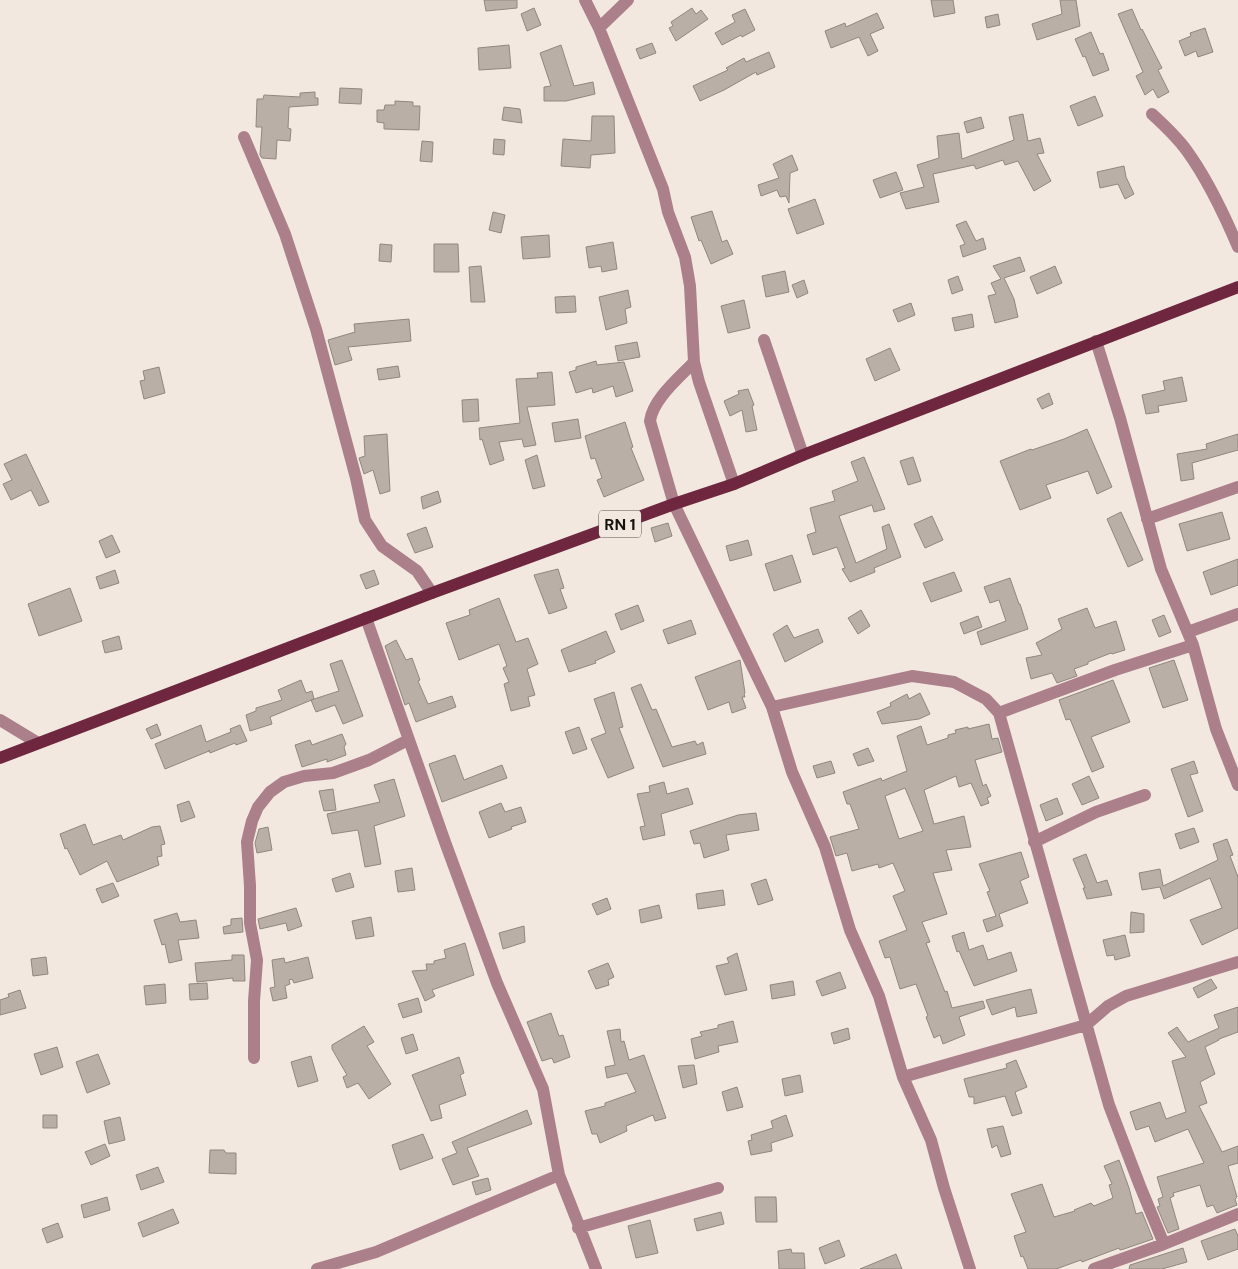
<svg xmlns="http://www.w3.org/2000/svg" width="1238" height="1269" font-family="'DM Sans',sans-serif">
	<style>
		.building { fill: #b9afa7; stroke: #90877f; fill-rule: evenodd }
		.lines { fill: none; stroke-linecap: round; stroke-linejoin: round }
		.minor { stroke: #ab808b; stroke-width: 12 }
		.tertiary { stroke: #ab808b; stroke-width: 12 }
		.primary { stroke: #6f2740; stroke-width: 12 }
		.labels { text-anchor: middle; dominant-baseline: central; stroke-width: 4; stroke-linejoin: round; paint-order: stroke }
		.shield { fill: #f2e8e0; stroke: #57524e; stroke-width: 1 }
		.shield-label { font-size: 16px; font-weight: bold; fill: #15120f }
	</style>
	<rect width="100%" height="100%" fill="#f2e8e0"/>
	<path class="building" d="M484,0H517V8L486,11Z
		M931,0H953L955,13L934,17Z
		M1060,0H1076L1080,26L1037,40L1032,24L1062,14Z
		M534,8L541,25L527,31L521,14Z
		M692,8L696,14L701,10L708,19L676,41L669,28L673,26L671,22Z
		M745,9L755,30L742,37L741,35L722,45L715,33L735,22L732,15Z
		M1132,9L1141,30L1142,29L1162,68L1158,70L1169,92L1158,98L1153,89L1145,95L1136,76L1143,72L1118,14Z
		M877,13L884,28L870,34L878,51L868,56L859,37L831,48L825,31L845,23L846,27Z
		M998,14L1000,25L987,28L985,17Z
		M1205,28L1213,52L1198,57L1196,51L1185,56L1179,41L1191,36L1190,33Z
		M1091,32L1100,54L1103,53L1109,70L1093,76L1085,56L1083,57L1075,39Z
		M652,43L656,53L640,59L636,49Z
		M509,45L511,68L479,70L478,48Z
		M561,45L574,86L593,82L595,94L566,101H544V87L551,86L540,53Z
		M769,52L775,67L757,75L756,72L724,90L700,101L693,86L728,70L726,68L744,58L746,62Z
		M340,88L362,89L361,104L339,103Z
		M315,92V98H318V105L289,107L288,128L291,129L290,141L277,140L276,159L262,158L260,155L262,127H256L257,99H263L264,95L300,97V93Z
		M1095,96L1103,116L1078,126L1070,106Z
		M395,101L413,102V106H420L419,130L384,129V123L377,122V110H384L385,105H395Z
		M504,107L520,109L522,123L502,120Z
		M1023,114L1028,141L1040,138L1044,153L1037,154L1051,181L1034,191L1018,161L1005,165L1003,160L976,169L974,165L933,174L939,202L906,209L900,193L924,187L917,165L939,158L937,136L959,133L962,159L1014,140L1009,117Z
		M592,116H614L615,153L591,155L590,168L561,166L563,139L591,141Z
		M981,117L984,128L967,133L964,122Z
		M494,139L505,140L504,155L493,154Z
		M422,141L433,142L432,162L420,161Z
		M792,155L798,170L790,173L789,203L786,196L780,197L777,190L761,196L758,185L779,178L773,164Z
		M1124,166L1126,177L1134,194L1125,199L1118,184L1100,188L1097,172Z
		M896,172L903,190L880,198L873,180Z
		M815,199L824,224L797,234L788,209Z
		M712,211L722,242L727,240L733,254L711,264L701,240L699,241L691,217Z
		M493,212L505,215L501,233L489,230Z
		M966,221L976,241L983,238L986,249L963,257L960,246L965,244L956,225Z
		M549,235L550,257L523,259L521,237Z
		M613,242L617,269L602,272L601,266L589,268L586,247Z
		M380,244L392,245L391,262L379,261Z
		M434,244H458L459,272H434Z
		M1020,257L1025,271L1004,278L1014,299L1018,317L995,323L988,296L996,294L991,283L1001,279L993,266Z
		M481,266L485,302H471L469,267Z
		M1055,266L1062,283L1037,294L1030,277Z
		M785,271L789,292L766,297L762,276Z
		M958,276L963,290L952,294L948,280Z
		M804,280L808,293L797,298L792,285Z
		M628,290L631,307L625,309L627,323L606,330L599,297Z
		M575,296L576,312L556,313L555,297Z
		M744,300L750,328L728,333L721,306Z
		M911,303L915,315L898,322L893,310Z
		M972,314L974,327L955,331L952,318Z
		M409,319L411,341L348,347L352,360L335,365L328,340L355,332L354,324Z
		M637,342L640,357L618,361L615,346Z
		M890,348L900,370L875,381L866,359Z
		M596,361L597,365L624,362L633,391L616,397L613,386L593,393L592,388L576,393L569,372L576,370V367Z
		M398,366L400,377L379,380L377,369Z
		M159,367L165,393L144,399L140,381L145,380L143,371Z
		M552,372L555,405L527,407L536,445L524,447L522,439L499,442L504,460L490,465L482,439L480,440L479,428L520,423L516,379L538,378L537,373Z
		M1182,377L1187,401L1158,406L1159,412L1146,414L1142,395L1165,390L1163,381Z
		M748,389L754,405L752,406L757,430L746,432L742,410L730,416L724,401L739,394L738,391Z
		M1049,393L1053,404L1042,409L1037,399Z
		M478,399L479,421L463,422L462,400Z
		M578,419L581,438L555,442L552,423Z
		M625,422L633,447L631,448L644,480L604,497L597,480L602,478L595,458L591,459L585,436Z
		M1087,429L1112,487L1097,494L1088,471L1046,485L1051,498L1020,510L1000,461L1031,449L1032,450L1064,439Z
		M387,434L390,491L380,494L373,470L364,474L359,458L365,456L364,436Z
		M1238,434V450L1192,463L1194,479L1181,481L1177,454L1207,449L1206,444Z
		M26,454L49,502L39,506L31,490L11,500L3,484L12,480L4,464Z
		M537,455L545,486L533,489L525,460Z
		M864,457L885,509L874,512L872,505L839,516L856,563L887,549L882,527L889,524L901,557L874,568L875,572L850,582L842,569L845,568L837,547L813,555L807,535L816,532L810,508L835,501L832,491L858,481L851,462Z
		M913,457L921,481L908,485L900,461Z
		M438,491L441,502L423,509L421,497Z
		M1121,512L1143,560L1128,567L1107,519Z
		M1222,512L1230,539L1187,551L1179,524Z
		M932,516L943,540L925,548L914,524Z
		M668,523L672,536L655,542L651,528Z
		M426,527L433,547L415,553L407,534Z
		M112,535L120,552L106,558L99,541Z
		M748,540L752,555L730,561L726,546Z
		M792,555L801,582L774,591L765,564Z
		M1238,559V585L1211,595L1203,572Z
		M558,569L564,588L560,589L567,608L549,614L534,575Z
		M115,570L119,583L100,589L96,577Z
		M374,570L379,584L366,589L360,575Z
		M954,572L962,591L931,602L923,583Z
		M1010,578L1019,604H1020L1028,629L981,645L977,632L1006,621L999,600L990,603L984,587Z
		M70,588L82,621L39,636L28,604Z
		M499,598L516,642L528,638L538,664L527,669L535,695L528,697L530,706L511,711L504,684L509,682L503,668L507,666L499,644L459,660L446,623L470,615L469,610Z
		M638,605L644,621L621,630L615,614Z
		M1087,608L1095,628L1116,621L1125,650L1112,654L1111,653L1088,662V664L1074,669L1077,676L1057,683L1052,673L1031,679L1026,658L1042,655L1036,643L1062,629L1058,619Z
		M861,610L870,626L858,634L848,618Z
		M1164,615L1171,632L1159,637L1152,620Z
		M978,616L982,627L964,634L960,623Z
		M691,620L696,634L668,644L663,630Z
		M787,625L794,638L818,629L823,642L785,662L773,634Z
		M606,631L615,652L595,661L596,663L569,672L561,650Z
		M119,636L122,649L105,653L102,641Z
		M396,640L406,660L412,658L420,680L418,681L428,704L452,696L456,707L416,722L409,703L405,705L385,646Z
		M342,660L363,716L343,724L335,705L316,712L311,700L339,691L330,664Z
		M740,660L745,693L744,694L745,697H742L746,708L732,713L729,702L708,710L695,677Z
		M1174,660L1188,700L1163,708L1149,668Z
		M301,680L306,693L312,691L314,699L270,717L272,724L250,731L246,715L256,711V708L282,700L278,690Z
		M1113,680L1130,722L1091,737L1104,767L1092,772L1070,719L1066,720L1059,700Z
		M641,684L652,710L656,709L672,747L695,741L697,745L703,742L706,754L663,767L631,688Z
		M614,692L623,727L619,728L634,768L608,778L591,739L606,733L594,699Z
		M920,693L930,714L919,719L882,724L877,712L891,706L890,703L907,694L909,699Z
		M157,724L161,735L151,739L146,729Z
		M989,724L992,739L998,738L1002,752L975,760L983,786L986,784L991,796L987,798L989,803L981,806L971,783L959,787L956,776L924,790L934,824L964,816L971,847L946,850L952,870L933,873L947,914L922,922L930,942L926,943L945,992L947,991L952,1008L983,1001L985,1008L959,1017L965,1035L943,1044L940,1035L934,1038L926,1017L928,1016L916,984L900,989L890,957L885,958L879,941L907,930L893,896L905,891L893,863L879,868L878,864L852,871L847,853L836,856L830,837L859,829L850,804H847L843,792L881,778L882,781L907,771L897,736L921,726L927,745L948,738V735L956,733L955,730L968,727V729ZM905,788L923,831L899,839L885,796Z
		M201,725L206,742L231,732L230,729L240,725L247,741L236,745L235,743L210,753L209,750V751L165,769L155,744Z
		M579,727L587,749L573,754L565,732Z
		M342,734L346,744L344,747L346,755L327,762V759L302,767L295,745L310,740L312,745Z
		M868,748L874,761L858,766L853,754Z
		M455,755L464,780L502,765L507,778L442,802L429,764Z
		M831,761L835,773L817,778L813,766Z
		M1194,761L1198,773L1190,775L1203,811L1188,817L1171,769Z
		M1089,776L1099,798L1082,805L1072,784Z
		M394,779L405,816L374,826L381,864L365,867L358,830L332,834L327,814L380,802L374,785Z
		M664,782L667,794L688,788L693,804L661,814L665,835L643,840L640,827L645,826L637,794L650,792L649,786Z
		M333,789L336,810L324,811L319,791Z
		M1057,798L1063,814L1046,821L1040,805Z
		M189,801L195,817L181,822L177,805Z
		M501,803L505,812L521,807L526,822L511,827L512,829L489,838L479,812Z
		M756,813L759,830L726,835L729,850L704,858L700,843L694,844L690,831L738,815Z
		M85,824L93,845L121,835L123,840L152,827L160,826L165,844L161,845L162,856L157,857L159,865L117,882L107,861L80,875L67,848L65,849L60,834Z
		M268,827L272,850L257,853L255,843L259,829Z
		M1194,828L1199,842L1180,849L1175,834Z
		M1227,839L1233,855L1230,856L1238,877V928L1202,945L1190,920L1222,908L1210,878L1164,899L1160,887L1142,890L1139,873L1160,869L1163,886L1218,860L1213,844Z
		M1021,852L1029,877L1020,881L1028,903L999,914L1003,926L987,932L983,920L996,916L987,892L990,891L979,864Z
		M1086,854L1097,883L1107,880L1112,895L1087,899L1083,888H1085L1073,859Z
		M412,868L415,890L398,892L395,871Z
		M350,873L354,887L336,892L332,879Z
		M766,879L773,900L758,905L751,884Z
		M113,883L119,896L102,903L96,889Z
		M723,890L725,905L698,909L696,894Z
		M607,898L611,909L597,915L592,904Z
		M659,905L662,918L641,923L639,910Z
		M296,908L302,926L288,931L286,923L260,929L258,919Z
		M1131,912L1144,914V932L1130,933Z
		M177,913L180,922L196,920L199,938L178,940L182,960L169,963L165,944L162,945L154,920Z
		M371,917L374,936L356,939L352,921Z
		M242,918L243,932L224,934L223,927L231,925V919Z
		M524,926L525,942L503,949L499,933Z
		M964,932L969,950L983,945L988,960L1011,952L1017,971L974,986L959,951L957,952L952,936Z
		M1125,935L1130,956L1115,960L1114,955L1107,956L1103,940Z
		M465,943L474,975L432,990L435,996L425,1001L412,971L427,970L426,964H434V961L446,958L444,950Z
		M737,953L747,990L725,995L716,966L729,963L727,958Z
		M232,955H244L245,981H233V978L197,982L195,963L232,960Z
		M46,957L48,974L33,976L31,959Z
		M308,957L313,978L294,983L292,979L289,980L290,984L285,986L287,998L273,1001L270,988L275,987L272,960L284,958L285,963Z
		M608,963L614,977L608,980L609,985L596,989L588,971Z
		M840,972L846,988L822,996L816,981Z
		M1211,979L1217,988L1198,998L1193,988Z
		M793,981L795,995L772,999L770,985Z
		M207,983L208,999L190,1000L189,984Z
		M165,984L166,1003L146,1005L144,986Z
		M1031,989L1037,1013L1017,1017L1015,1007L992,1015L986,1000Z
		M20,990L26,1008L0,1015V1000L9,997L8,994Z
		M418,998L422,1012L403,1018L398,1004Z
		M1238,1007V1032L1219,1039V1040L1205,1047L1215,1074L1200,1082L1207,1103L1199,1106L1222,1152L1238,1146V1163L1228,1166L1237,1197L1235,1199L1237,1205L1217,1213L1213,1205L1207,1207L1200,1185L1173,1193L1174,1196L1170,1198L1179,1229L1168,1233L1157,1207L1160,1206L1158,1199L1163,1197L1157,1177L1204,1163L1188,1129L1155,1142L1149,1126L1136,1130L1130,1112L1160,1102L1166,1119L1186,1112L1172,1061L1186,1057L1168,1033L1177,1027L1188,1042L1219,1028L1214,1015Z
		M551,1013L559,1036L563,1035L570,1057L554,1063L552,1058L542,1061L527,1022Z
		M733,1021L738,1042L718,1046L719,1052L695,1059L691,1039L702,1036L700,1032L718,1028V1025Z
		M364,1026L374,1042L367,1046L391,1084L369,1099L358,1083L347,1088L343,1077L347,1075L332,1049V1045Z
		M848,1028L850,1039L834,1044L831,1033Z
		M620,1029L621,1042L624,1041L629,1060L644,1055L666,1118L655,1121L653,1115L626,1126L627,1131L600,1143L597,1134H592L585,1111L605,1106V1103L636,1092L627,1073L607,1078L605,1067L615,1065L607,1031Z
		M413,1034L418,1050L406,1054L401,1038Z
		M57,1047L63,1067L41,1075L34,1054Z
		M98,1054L110,1084L87,1093L76,1062Z
		M311,1056L318,1081L298,1087L291,1062Z
		M459,1057L464,1073L460,1075L466,1095L439,1105L442,1118L431,1121L412,1075Z
		M1016,1060L1027,1087L1015,1092L1022,1113L1012,1116L1005,1096L974,1104V1097H969L964,1079L1007,1068L1006,1064Z
		M694,1065L697,1084L683,1088L678,1066Z
		M800,1075L803,1092L785,1096L782,1079Z
		M737,1087L743,1107L727,1111L722,1092Z
		M527,1110L532,1124L467,1148L479,1176L453,1185L442,1159L457,1153L452,1142Z
		M43,1115H57V1128H43Z
		M786,1115L793,1136L771,1143L772,1151L751,1155L748,1141L752,1140L751,1135L773,1128L771,1121Z
		M120,1117L125,1140L109,1144L104,1121Z
		M1003,1126L1011,1154L1001,1157L997,1145L992,1148L987,1129Z
		M423,1134L433,1158L400,1170L392,1145Z
		M105,1144L110,1156L91,1165L85,1152Z
		M210,1150H224L226,1153H236V1174L209,1173Z
		M1119,1160L1129,1188L1136,1214L1142,1212L1153,1239L1124,1249L1120,1250L1119,1248L1082,1262L1081,1260L1056,1269H1028L1023,1256L1021,1257L1014,1236L1026,1232L1011,1194L1042,1184L1054,1217L1075,1211L1074,1210L1091,1203L1094,1206L1113,1198L1109,1185L1112,1184L1104,1166Z
		M158,1167L164,1182L141,1190L136,1175Z
		M488,1178L491,1190L476,1195L472,1182Z
		M107,1197L110,1210L84,1218L81,1205Z
		M755,1197H776L777,1222H756Z
		M173,1209L179,1223L143,1237L138,1223Z
		M721,1212L724,1224L697,1231L694,1219Z
		M650,1220L658,1253L636,1258L628,1226Z
		M58,1223L63,1237L47,1243L42,1229Z
		M1235,1229L1238,1236V1249L1208,1260L1201,1241Z
		M839,1240L845,1256L825,1264L819,1248Z
		M1183,1248L1187,1262L1162,1269H1129L1130,1265Z
		M791,1249L792,1253H804L805,1269H779L778,1251Z
		M896,1254L902,1269H860Z"/>
	<g class="lines">
		<path class="minor" d="M585,0L599,28L663,189L668,212L685,257L690,286L694,362L699,382L734,484
			M599,28L628,0
			M1152,114C1164,125 1177,137 1187,151C1208,180 1224,214 1238,247
			M244,137L285,234L316,329L356,478L365,520L382,546L417,571L432,593
			M764,340L803,455
			M1096,341L1120,418L1161,569L1193,645L1216,729L1238,785
			M694,362C679,378 653,399 650,421L674,504L772,707L792,772L825,847L850,930L879,996L903,1077L931,1140L944,1188L970,1269
			M1147,519L1238,487
			M366,618L445,842L497,983L543,1089L559,1175L596,1269
			M1188,632L1238,614
			M772,707L912,676L954,682L986,699L999,713L1109,1105L1140,1186L1164,1244
			M999,713L1115,670L1193,645
			M1034,842L1096,812L1145,795
			M254,1058V1001L257,960L250,923V886L247,842L252,821L258,807L270,792L284,782L304,776L333,773L369,760L408,740
			M903,1077L1086,1025L1108,1006L1126,996L1238,962
			M578,1228L718,1188
			M317,1269L376,1252L559,1175
			M1094,1269L1164,1244L1238,1214"/>
		<path class="tertiary" d="M0,720L38,743"/>
		<path class="primary" d="M0,758L432,593L674,504L734,484L803,455L1238,287"/>
	</g>
	<g class="labels">
		<rect class="shield" x="599" y="510.5" width="42" height="27" rx="4"/>
		<g class="shield-label">
			<text x="620" y="524">RN 1</text>
		</g>
	</g>
</svg>
